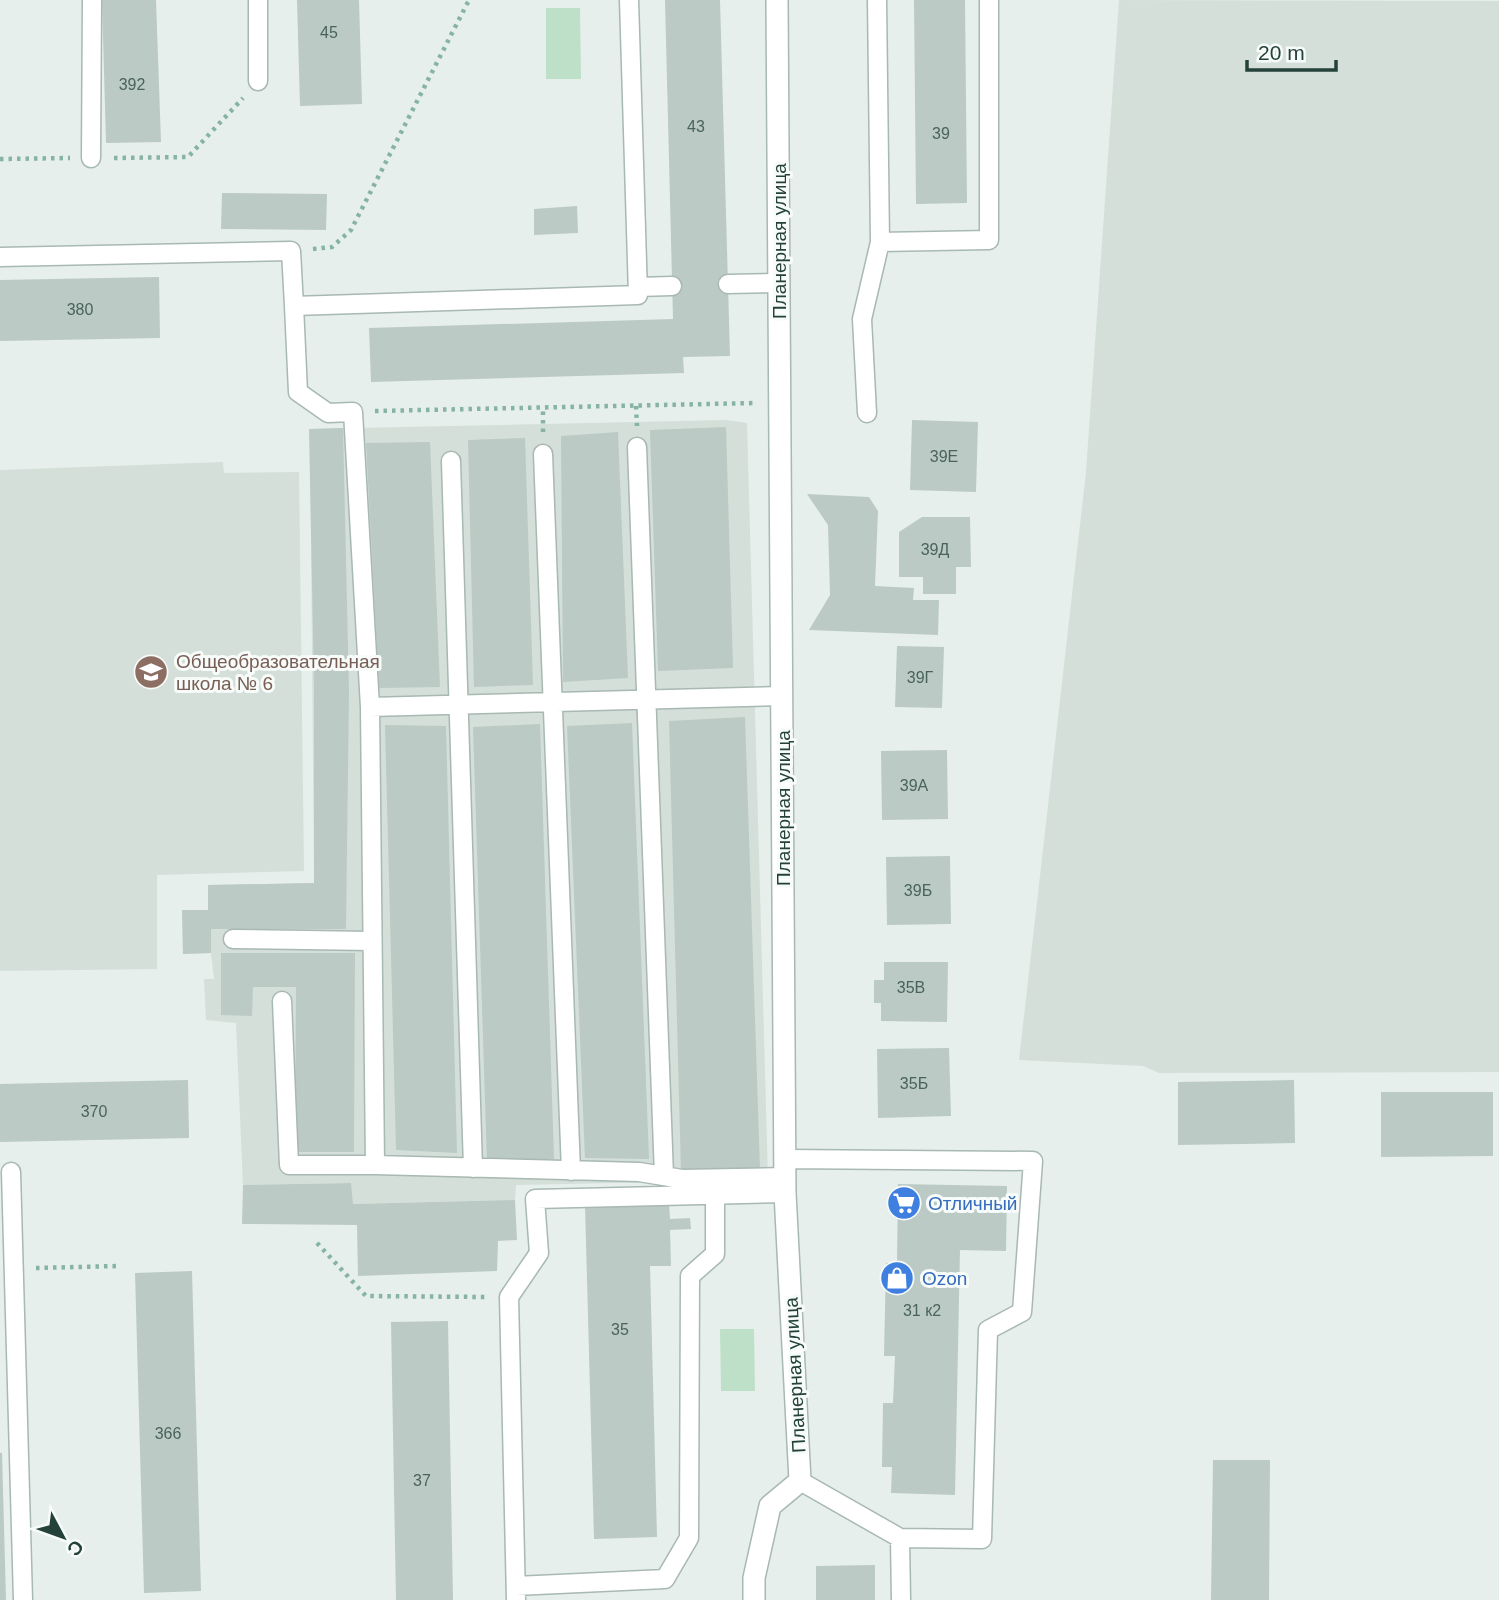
<svg xmlns="http://www.w3.org/2000/svg" width="1499" height="1600" font-family="Helvetica,sans-serif">
	<style>
		.built { fill: #d4dfda }
		.green { fill: #bfe0c8 }
		.building { fill: #bbcac4 }
		.lines { fill: none; stroke-linecap: round; stroke-linejoin: round }
		.lane-casing { stroke: #a8b8b2; stroke-width: 21 }
		.street-casing { stroke: #a8b8b2; stroke-width: 24 }
		.path { stroke: #86b3a5; stroke-width: 4.5; stroke-dasharray: 3.5 5; stroke-linecap: butt }
		.lane { stroke: #fff; stroke-width: 18 }
		.street { stroke: #fff; stroke-width: 21 }
		.labels { text-anchor: middle; dominant-baseline: central; stroke-width: 6; stroke-linejoin: round; paint-order: stroke }
		.number-label { font-size: 16px; fill: #4a645c }
		.street-label { font-size: 19px; fill: #24423a; stroke: #f7fbf9 }
		.education-label { font-size: 19px; fill: #785e54; stroke: #f7fbf9; text-anchor: start }
		.shop-label { font-size: 19px; fill: #366cbe; stroke: #f7fbf9; text-anchor: start }
	</style>
	<rect width="100%" height="100%" fill="#e6efeb"/>
	<path class="built" d="M1119,0L1499,1V1072L1159,1073L1143,1066L1019,1060L1086,472Z
		M726,420L747,423L768,1180L516,1185L515,1200L353,1204L350,1183L243,1185L236,1023L206,1020L204,979H214L211,953L183,954L182,910H208V885L314,883L310,429Z
		M223,462L224,473L299,472L304,871L157,875V969L0,971V470Z"/>
	<path class="green" d="M546,8H580L581,79H546Z
		M720,1329H754L755,1391H721Z"/>
	<path class="building" d="M102,0H156L161,142L106,143Z
		M297,0H359L362,104L300,106Z
		M665,0H720L730,356L683,357L684,373L371,382L369,328L673,319Z
		M914,0H965L967,203L916,204Z
		M222,193L327,194L326,230L221,229Z
		M577,206L578,233L534,235V209Z
		M159,277L160,338L0,341V280Z
		M912,420L978,422L976,492L910,490Z
		M726,427L733,668L658,671L650,430Z
		M343,428L349,691L346,929H211V953L183,954L182,910H208V885L314,883V686L309,429Z
		M618,432L628,678L563,682L561,436Z
		M525,438L533,685L474,687L468,440Z
		M430,442L440,687L379,688L366,443Z
		M807,494L869,497L878,511L875,586L914,588L913,600H939L938,635L809,630L830,595L828,525Z
		M922,517H970L971,567H956V594H923V577H899V532Z
		M897,646L944,647L942,708L895,707Z
		M745,717L760,1169L681,1172L669,721Z
		M632,723L649,1159L585,1158L567,726Z
		M540,724L554,1159L487,1162L473,727Z
		M385,725L446,726L457,1153L396,1150Z
		M947,750L948,819L882,820L881,751Z
		M950,856L951,924L887,925L886,857Z
		M221,953H355L354,1152H295L296,987H253L252,1016L221,1015Z
		M884,962H948L947,1022L881,1021V1003H874V980H884Z
		M949,1048L951,1116L878,1118L877,1049Z
		M188,1080L189,1138L0,1142V1084Z
		M1294,1080L1295,1143L1178,1145V1082Z
		M1381,1092H1493V1156L1381,1157Z
		M351,1183L353,1204L515,1200L517,1240L498,1241L497,1271L358,1276L357,1225L242,1224L243,1185Z
		M898,1184L1007,1186L1006,1251L960,1250L955,1495L891,1493L892,1467H882L883,1403H893L895,1356H884L886,1263H897Z
		M669,1203L670,1219L690,1218L691,1229L670,1230L671,1266H650L657,1537L594,1539L585,1205Z
		M192,1271L201,1591L144,1593L135,1273Z
		M448,1321L453,1600H396L391,1322Z
		M0,1453H2L6,1600H0Z
		M1213,1460H1270L1269,1600H1211Z
		M875,1565V1600H816V1566Z"/>
	<g class="lines">
		<g class="lane-casing">
			<path id="lane" d="M258,0V81
				M877,0L880,242L989,240V0
				M91,158L92,0
				M0,257L291,251L294,306L638,295L629,0
				M728,284L779,283
				M638,287L672,286
				M294,306L298,392L328,413L353,412L370,707L375,1165
				M867,413L862,319L880,242
				M637,447L664,1176
				M543,454L571,1171
				M451,461L473,1168
				M370,707L782,696
				M233,939L372,941
				M282,1001L289,1165H375L639,1172L682,1179L786,1177
				M786,1159L1033,1161L1022,1312L988,1330L982,1539L900,1538L800,1481
				M11,1172L23,1600
				M900,1538L901,1600
				M516,1586L665,1579L689,1538L690,1276L715,1254V1194
				M516,1600L509,1297L539,1253L535,1199L785,1193"/>
		</g>
		<g class="street-casing">
			<path id="street" d="M754,1600V1578L770,1506L800,1481L785,1193L777,0"/>
		</g>
		<path class="path" d="M114,158L188,157L243,98
			M0,159L70,158
			M313,249L332,247L351,230L469,0
			M636,406L637,426
			M375,411L755,403
			M543,432V408
			M317,1243L366,1296L487,1297
			M36,1268L119,1266"/>
		<use href="#lane" class="lane"/>
		<use href="#street" class="street"/>
	</g>
	<defs>
		<g id="school-disc" transform="scale(1.75)"><circle r="9.5" fill="#8d6e63" stroke="#f7fbf9"/><path d="M0-5L7-2L0 1L-7-2ZM-4 1L0 2.5L4 1V4Q0 6-4 4Z" fill="#fff"/></g>
		<g id="supermarket-disc" transform="scale(1.75)"><circle r="9.5" fill="#3f7fe0" stroke="#f7fbf9"/><path d="M-6-5.5h2.5l.6 2H6L4.5 2H-2.5L-4.4-4H-6ZM-1.5 3.2a1.3 1.3 0 1 0 .1 0ZM3 3.2a1.3 1.3 0 1 0 .1 0Z" fill="#fff"/></g>
		<g id="shop-disc" transform="scale(1.75)"><circle r="9.5" fill="#3f7fe0" stroke="#f7fbf9"/><path d="M-5-2.5h2.3a2.7 3.5 0 0 1 5.4 0H5L5.5 6h-11ZM-1.5-2.5h3a1.5 2.3 0 0 0-3 0Z" fill="#fff"/></g>
	</defs>
	<g fill-rule="evenodd">
		<use href="#school-disc" x="151" y="672"/>
		<use href="#supermarket-disc" x="904" y="1203"/>
		<use href="#shop-disc" x="897" y="1278"/>
	</g>
	<g class="labels">
		<g class="number-label">
			<text x="329" y="32">45</text>
			<text x="132" y="84">392</text>
			<text x="696" y="126">43</text>
			<text x="941" y="133">39</text>
			<text x="80" y="309">380</text>
			<text x="944" y="456">39Е</text>
			<text x="935" y="549">39Д</text>
			<text x="920" y="677">39Г</text>
			<text x="914" y="785">39А</text>
			<text x="918" y="890">39Б</text>
			<text x="911" y="987">35В</text>
			<text x="914" y="1083">35Б</text>
			<text x="94" y="1111">370</text>
			<text x="922" y="1310">31 к2</text>
			<text x="620" y="1329">35</text>
			<text x="168" y="1433">366</text>
			<text x="422" y="1480">37</text>
		</g>
		<g class="street-label">
			<text transform="translate(779 241) rotate(-90)">Планерная улица</text>
			<text transform="translate(783 808) rotate(-90)">Планерная улица</text>
			<text transform="translate(795 1375) rotate(-93)">Планерная улица</text>
		</g>
		<g class="education-label">
			<text x="176" y="661">Общеобразовательная<tspan x="176" dy="22">школа № 6</tspan></text>
		</g>
		<g class="shop-label">
			<text x="928" y="1203">Отличный</text>
			<text x="922" y="1278">Ozon</text>
		</g>
	</g>
	<g transform="translate(63 1537) rotate(131)" stroke="#f7fbf9" stroke-width="5" paint-order="stroke">
	<path d="M0-5L12 26L0 18L-12 26Z" fill="#24423a"/>
	<text y="-10" font-size="19" font-weight="bold" text-anchor="middle" fill="#24423a">С</text>
	</g>
	<path d="M1247 60v10h89v-10" fill="none" stroke="#24423a" stroke-width="3.5"/>
	<text x="1258" y="60" font-size="21" fill="#24423a" stroke="#f7fbf9" stroke-width="5" paint-order="stroke">20 m</text>
</svg>
